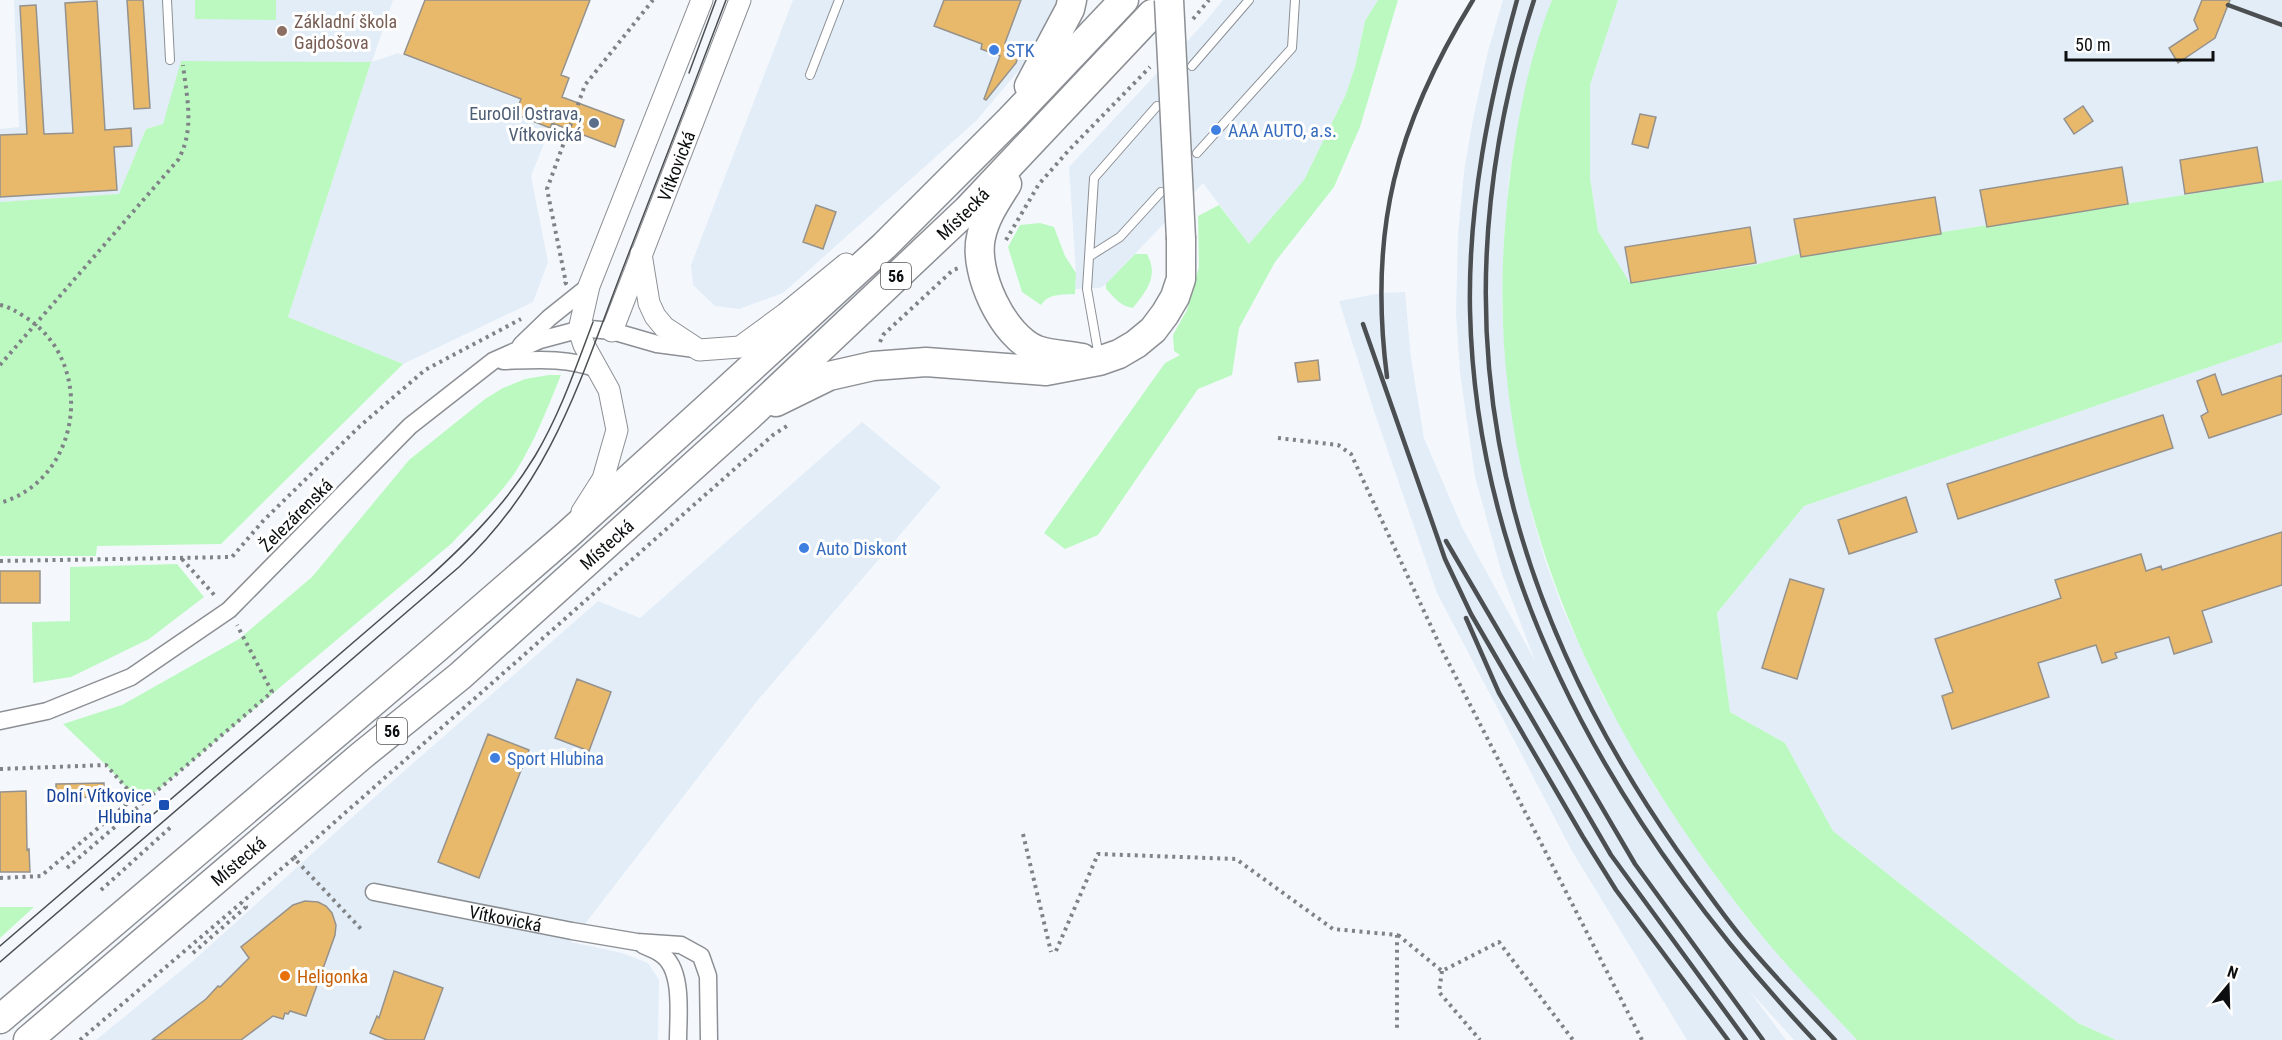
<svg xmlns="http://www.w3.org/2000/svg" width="2282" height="1040" font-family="'Roboto Condensed',sans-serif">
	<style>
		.built { fill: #e3edf7 }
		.green { fill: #bbf9c1 }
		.building { fill: #e8b86b; stroke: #95928d; stroke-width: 1.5 }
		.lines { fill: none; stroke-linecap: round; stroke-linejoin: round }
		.service-casing { stroke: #8c8f94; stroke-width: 10 }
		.minor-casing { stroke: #8c8f94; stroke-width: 19 }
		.tertiary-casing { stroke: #8c8f94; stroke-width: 23 }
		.trunk-casing { stroke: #8c8f94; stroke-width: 31 }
		.path { stroke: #808386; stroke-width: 4; stroke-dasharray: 3 4.5; stroke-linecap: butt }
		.service { stroke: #fff; stroke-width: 8 }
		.minor { stroke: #fff; stroke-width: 16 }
		.tertiary { stroke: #fff; stroke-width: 21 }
		.trunk { stroke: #fff; stroke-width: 28 }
		.tram { stroke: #4c4f51; stroke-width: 1.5 }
		.rail { stroke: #4c4f51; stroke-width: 4.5 }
		.trunk-bridge-casing { stroke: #8c8f94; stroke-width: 31; stroke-linecap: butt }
		.trunk-bridge { stroke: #fff; stroke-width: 28 }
		.education-dot { fill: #8d6e63; stroke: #fff; stroke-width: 2 }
		.shop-dot { fill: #3f7fe0; stroke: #fff; stroke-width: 2 }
		.service-dot { fill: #5c6f8a; stroke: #fff; stroke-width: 2 }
		.transit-dot { fill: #1a4fb4; stroke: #fff; stroke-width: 2 }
		.food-dot { fill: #e8710a; stroke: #fff; stroke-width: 2 }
		.labels { text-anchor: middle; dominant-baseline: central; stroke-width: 6; stroke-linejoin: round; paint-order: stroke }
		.shield { fill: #fff; stroke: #555657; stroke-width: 1.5 }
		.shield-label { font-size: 16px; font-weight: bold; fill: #0c0e0f }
		.education-label { font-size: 18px; fill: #785e54; stroke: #fff; text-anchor: start }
		.shop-label { font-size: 18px; fill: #366cbe; stroke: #fff; text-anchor: start }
		.service-label { font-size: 18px; fill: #4e5e75; stroke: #fff; text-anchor: end }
		.street-label { font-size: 18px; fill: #0c0e0f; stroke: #fff }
		.transit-label { font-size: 18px; fill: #164399; stroke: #fff; text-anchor: end }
		.food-label { font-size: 18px; fill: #c56008; stroke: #fff; text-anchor: start }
	</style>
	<rect width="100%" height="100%" fill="#f4f8fd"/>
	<path class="built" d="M14,0H393L372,62L398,53L521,100L516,116L550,129L531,176L548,262L533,302L403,364L288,317L371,62L146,129L119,195L0,202V129L19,127Z
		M793,0H1059L1054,17L1027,61L976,121L783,293L739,309L715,306L693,285L691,265Z
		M1223,0H1378L1365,21L1355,67L1346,94L1304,180L1249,244L1203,183L1106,284L1100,288L1075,289L1076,273L1069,167L1205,22Z
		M1503,0H1552L1532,63L1518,128L1509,178L1504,237L1502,313L1532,514L1545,560L1563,609L1603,696L1657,790L1715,875L1754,927L1857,1040H1794L1748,989L1786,1040H1687L1572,851L1437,593L1374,411L1339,301L1382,293L1405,292L1411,358L1424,438L1462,527L1535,661L1502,574L1475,477L1460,373L1456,314L1458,234L1464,172L1473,119L1488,51Z
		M1618,0H2282V180L1799,254L1754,265L1630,283L1598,231L1590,178V85Z
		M2282,342V1040H2116L2078,1023L1833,831L1785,743L1730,712L1717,613L1804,506Z
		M862,422L941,487L757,701L571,942L622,953L648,963L659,980L658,1040H96L194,960L386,787L598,601L640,618Z"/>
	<path class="green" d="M195,0H276V20L195,19Z
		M1378,0H1398L1360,127L1334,187L1275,262L1239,328L1232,375L1198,389L1098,535L1065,549L1044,533L1165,363L1180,355L1174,351L1173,335L1187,310L1199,267L1198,216L1219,205L1249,244L1304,180L1346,94L1355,67L1365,21Z
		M1552,0H1618L1590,85V178L1598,231L1630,283L1754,265L1799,254L2282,180V342L1804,506L1717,613L1730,712L1785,743L1833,831L2078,1023L2116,1040H1857C1822,1002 1785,965 1753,925C1588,715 1481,486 1506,214C1512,145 1526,64 1552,0Z
		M181,61L371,62L288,317L403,364L221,544L97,546L96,556H0V202L119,194L146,129L163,124Z
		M1040,223L1054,227L1065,256L1076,273L1075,294C1062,295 1049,293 1041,305L1022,292L1008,247L1020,225Z
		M1135,254H1147C1159,276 1147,290 1133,308C1120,306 1115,298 1106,289V284Z
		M549,375H561C548,407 535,441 516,471C499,497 473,520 452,543L141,804L106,765L63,724L122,705L239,639L312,577L409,460L485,399L503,388L525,379Z
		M177,564L204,597L149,639L71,677L33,683L32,622L70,621V567Z
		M0,907H34L0,938Z"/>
	<path class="building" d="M127,0H143L150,108L134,109Z
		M425,0H590L561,75L569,78L562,97L624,120L615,147L552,123L550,128L515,114L521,99L404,54Z
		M944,0H1021L1005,43L1021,49L1016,63L986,100L984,99L1000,56L981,49L982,44L934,26Z
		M2202,0H2230L2215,38L2178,63L2169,48L2198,29L2194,20Z
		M97,1L105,130L131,128L132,146L114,147L117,190L0,197V135L27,134L20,6L36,5L44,134L73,133L65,3Z
		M2083,106L2093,121L2074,134L2064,119Z
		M1640,114L1656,117L1648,148L1632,144Z
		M2257,147L2263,182L2185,194L2180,160Z
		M2122,167L2128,204L1987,227L1980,190Z
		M1935,197L1941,234L1801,257L1794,219Z
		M816,205L836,212L823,249L803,242Z
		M1750,227L1756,263L1631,283L1625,247Z
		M1318,360L1320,380L1298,382L1295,363Z
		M2215,374L2222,395L2282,375V414L2209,438L2201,416L2208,412L2197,381Z
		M2163,415L2173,448L1958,519L1947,484Z
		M1906,497L1917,532L1849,554L1838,520Z
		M2282,532V585L2202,611L2212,642L2174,654L2169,637L2115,653L2117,658L2102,663L2096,645L2038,663L2049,697L1952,729L1942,696L1953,692L1935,639L2061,598L2055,580L2141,554L2146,571L2161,566L2162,570Z
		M0,571H40V603H0Z
		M1790,579L1824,589L1797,679L1762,668Z
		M577,679L611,692L589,751L555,738Z
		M488,734L529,750L479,878L438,862Z
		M104,783V797L56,798V784Z
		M26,791L27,850L29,849L30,872H0V792Z
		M305,901L318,902L326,906L332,913L336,925L335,935L306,1016L290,1011L288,1014L285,1013L283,1019L273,1016L241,1040H152L206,999L218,986L220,987L249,958L241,947L293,905Z
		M394,971L443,988L424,1040H387L370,1033L377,1016L379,1018Z"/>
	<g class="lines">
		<g class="service-casing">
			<path id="service" d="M167,0L170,60
				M1192,66L1249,0
				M810,75L839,0
				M1197,153L1292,48L1295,0
				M1090,256L1120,237L1161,192
				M1099,357L1087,289L1094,178L1157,106"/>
		</g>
		<g class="minor-casing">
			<g id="minor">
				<path d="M521,345L549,318L589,286"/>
				<path d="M503,361C534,360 567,357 597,369"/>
				<path d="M0,721L47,711L131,677L229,610L410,426L493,361L540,340L570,332L590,329L612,331L657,344L695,349"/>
				<path id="s1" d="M374,892L572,931L637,942L681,945L701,956L708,976L709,1040"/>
				<path d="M643,945C649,948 656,950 661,954C684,969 678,1016 678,1040"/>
			</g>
		</g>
		<g class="tertiary-casing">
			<g id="tertiary">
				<path d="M641,254L649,303L655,316L664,327L699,350L740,347L785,314L846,264"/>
				<path id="s2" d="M612,331L740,0"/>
				<path d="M582,512L603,479L617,430L609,390L584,345L579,330L589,286L702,0"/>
			</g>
		</g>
		<g class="trunk-casing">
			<g id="trunk">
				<path d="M1029,86L1070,9L1072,0"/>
				<path d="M1007,184C997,200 985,217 981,237C973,272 1003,337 1037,350C1051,355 1068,355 1082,358"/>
				<path d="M776,402L829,376L873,366L926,362L1046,371L1099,361L1119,354L1136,344L1153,330L1165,314L1175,297L1181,279V239"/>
				<path d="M0,1019L432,652L567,535L705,410L884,246L1011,119L1124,0"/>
				<path id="s3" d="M28,1040L361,756L460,676L750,415L967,210L1152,14"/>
			</g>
		</g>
		<path class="path" d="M1193,19L1209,0
			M1006,240L1039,184L1069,150L1150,67
			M564,284L566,283L547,189L585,85L653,0
			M0,305C9,307 16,311 25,317C96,361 83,479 0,503
			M880,342L883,335L953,270L959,268
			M0,365L178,160C195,130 187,99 183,65
			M1278,438L1338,445L1351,454L1442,650L1642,1040
			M182,559L217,598
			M0,561L232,557L263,521L360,426L425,370L521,319
			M0,769L106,765L141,804
			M1023,834L1051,952
			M294,858L773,435L790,424
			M67,868L272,692L237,625
			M0,878L41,876L135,797
			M101,890L172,826
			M1398,935L1442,971L1499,942L1573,1040
			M1056,951L1098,854L1236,859L1333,929L1397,935V1031
			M193,953L246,907L242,903
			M1442,971L1439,992L1480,1040
			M80,1040L294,858L361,929"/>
		<use href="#service" class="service"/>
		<use href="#minor" class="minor"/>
		<use href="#tertiary" class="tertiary"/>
		<use href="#trunk" class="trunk"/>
		<path class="tram" d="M689,73L716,0
			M0,946L427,579C468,542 506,504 535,456C560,414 576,367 593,322
			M0,962L459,567C552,481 581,377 625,263C659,175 693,88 726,0"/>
		<path class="rail" d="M1517,0C1489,101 1468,205 1470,310C1476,594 1625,838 1814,1040
			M1534,0C1434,310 1493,586 1677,850C1698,879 1719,910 1742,938C1771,973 1803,1006 1835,1040
			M2228,5L2282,25
			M1363,324L1445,559L1471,614L1611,855L1746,1040
			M1387,377C1368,230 1396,125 1473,0
			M1446,541L1635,864L1763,1040
			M1466,618L1499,693L1583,837L1616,890L1728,1040"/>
		<g class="trunk-bridge-casing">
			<path id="trunk-bridge" d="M1169,0L1181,239"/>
		</g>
		<use href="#trunk-bridge" class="trunk-bridge"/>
	</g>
	<circle class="education-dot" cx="282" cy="31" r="6"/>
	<g class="shop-dot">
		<circle cx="994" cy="50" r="6"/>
		<circle cx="1216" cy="130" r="6"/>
		<circle cx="804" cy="548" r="6"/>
		<circle cx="495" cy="758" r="6"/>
	</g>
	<circle class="service-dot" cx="594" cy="123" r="6"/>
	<rect class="transit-dot" x="158" y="799" width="12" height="12" rx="3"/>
	<circle class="food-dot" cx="285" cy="976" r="6"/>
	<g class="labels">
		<g class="shield">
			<rect x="881" y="263" width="30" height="26" rx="4.5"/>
			<rect x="377" y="718" width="30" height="26" rx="4.5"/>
		</g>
		<g class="shield-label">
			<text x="896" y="276">56</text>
			<text x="392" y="731">56</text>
		</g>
		<g class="education-label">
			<text x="294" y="21">Základní škola<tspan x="294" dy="21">Gajdošova</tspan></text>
		</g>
		<g class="shop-label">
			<text x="1006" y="50">STK</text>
			<text x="1228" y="130">AAA AUTO, a.s.</text>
			<text x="816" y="548">Auto Diskont</text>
			<text x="507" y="758">Sport Hlubina</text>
		</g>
		<g class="service-label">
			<text x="582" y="113">EuroOil Ostrava,<tspan x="582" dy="21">Vítkovická</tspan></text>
		</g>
		<g class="street-label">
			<text stroke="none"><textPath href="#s2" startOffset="177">Vítkovická</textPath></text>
			<text stroke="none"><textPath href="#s3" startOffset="1248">Místecká</textPath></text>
			<text transform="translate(296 515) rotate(-45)">Železárenská</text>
			<text stroke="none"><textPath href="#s3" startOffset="762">Místecká</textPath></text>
			<text stroke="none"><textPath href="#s3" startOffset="276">Místecká</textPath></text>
			<text stroke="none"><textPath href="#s1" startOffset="134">Vítkovická</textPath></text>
		</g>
		<g class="transit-label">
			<text x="152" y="795">Dolní Vítkovice<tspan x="152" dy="21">Hlubina</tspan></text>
		</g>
		<g class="food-label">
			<text x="297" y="976">Heligonka</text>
		</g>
	</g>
	<g transform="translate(2228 986) rotate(19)" stroke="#ffffff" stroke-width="4.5" paint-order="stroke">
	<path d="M0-4.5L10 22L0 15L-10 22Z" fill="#0c0e0f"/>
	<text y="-9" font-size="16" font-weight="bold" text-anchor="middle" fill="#0c0e0f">N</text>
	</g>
	<path d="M2066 51v9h147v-9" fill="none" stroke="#0c0e0f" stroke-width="3"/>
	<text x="2075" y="51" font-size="18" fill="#0c0e0f" stroke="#ffffff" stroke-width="4.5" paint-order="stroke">50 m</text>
</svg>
